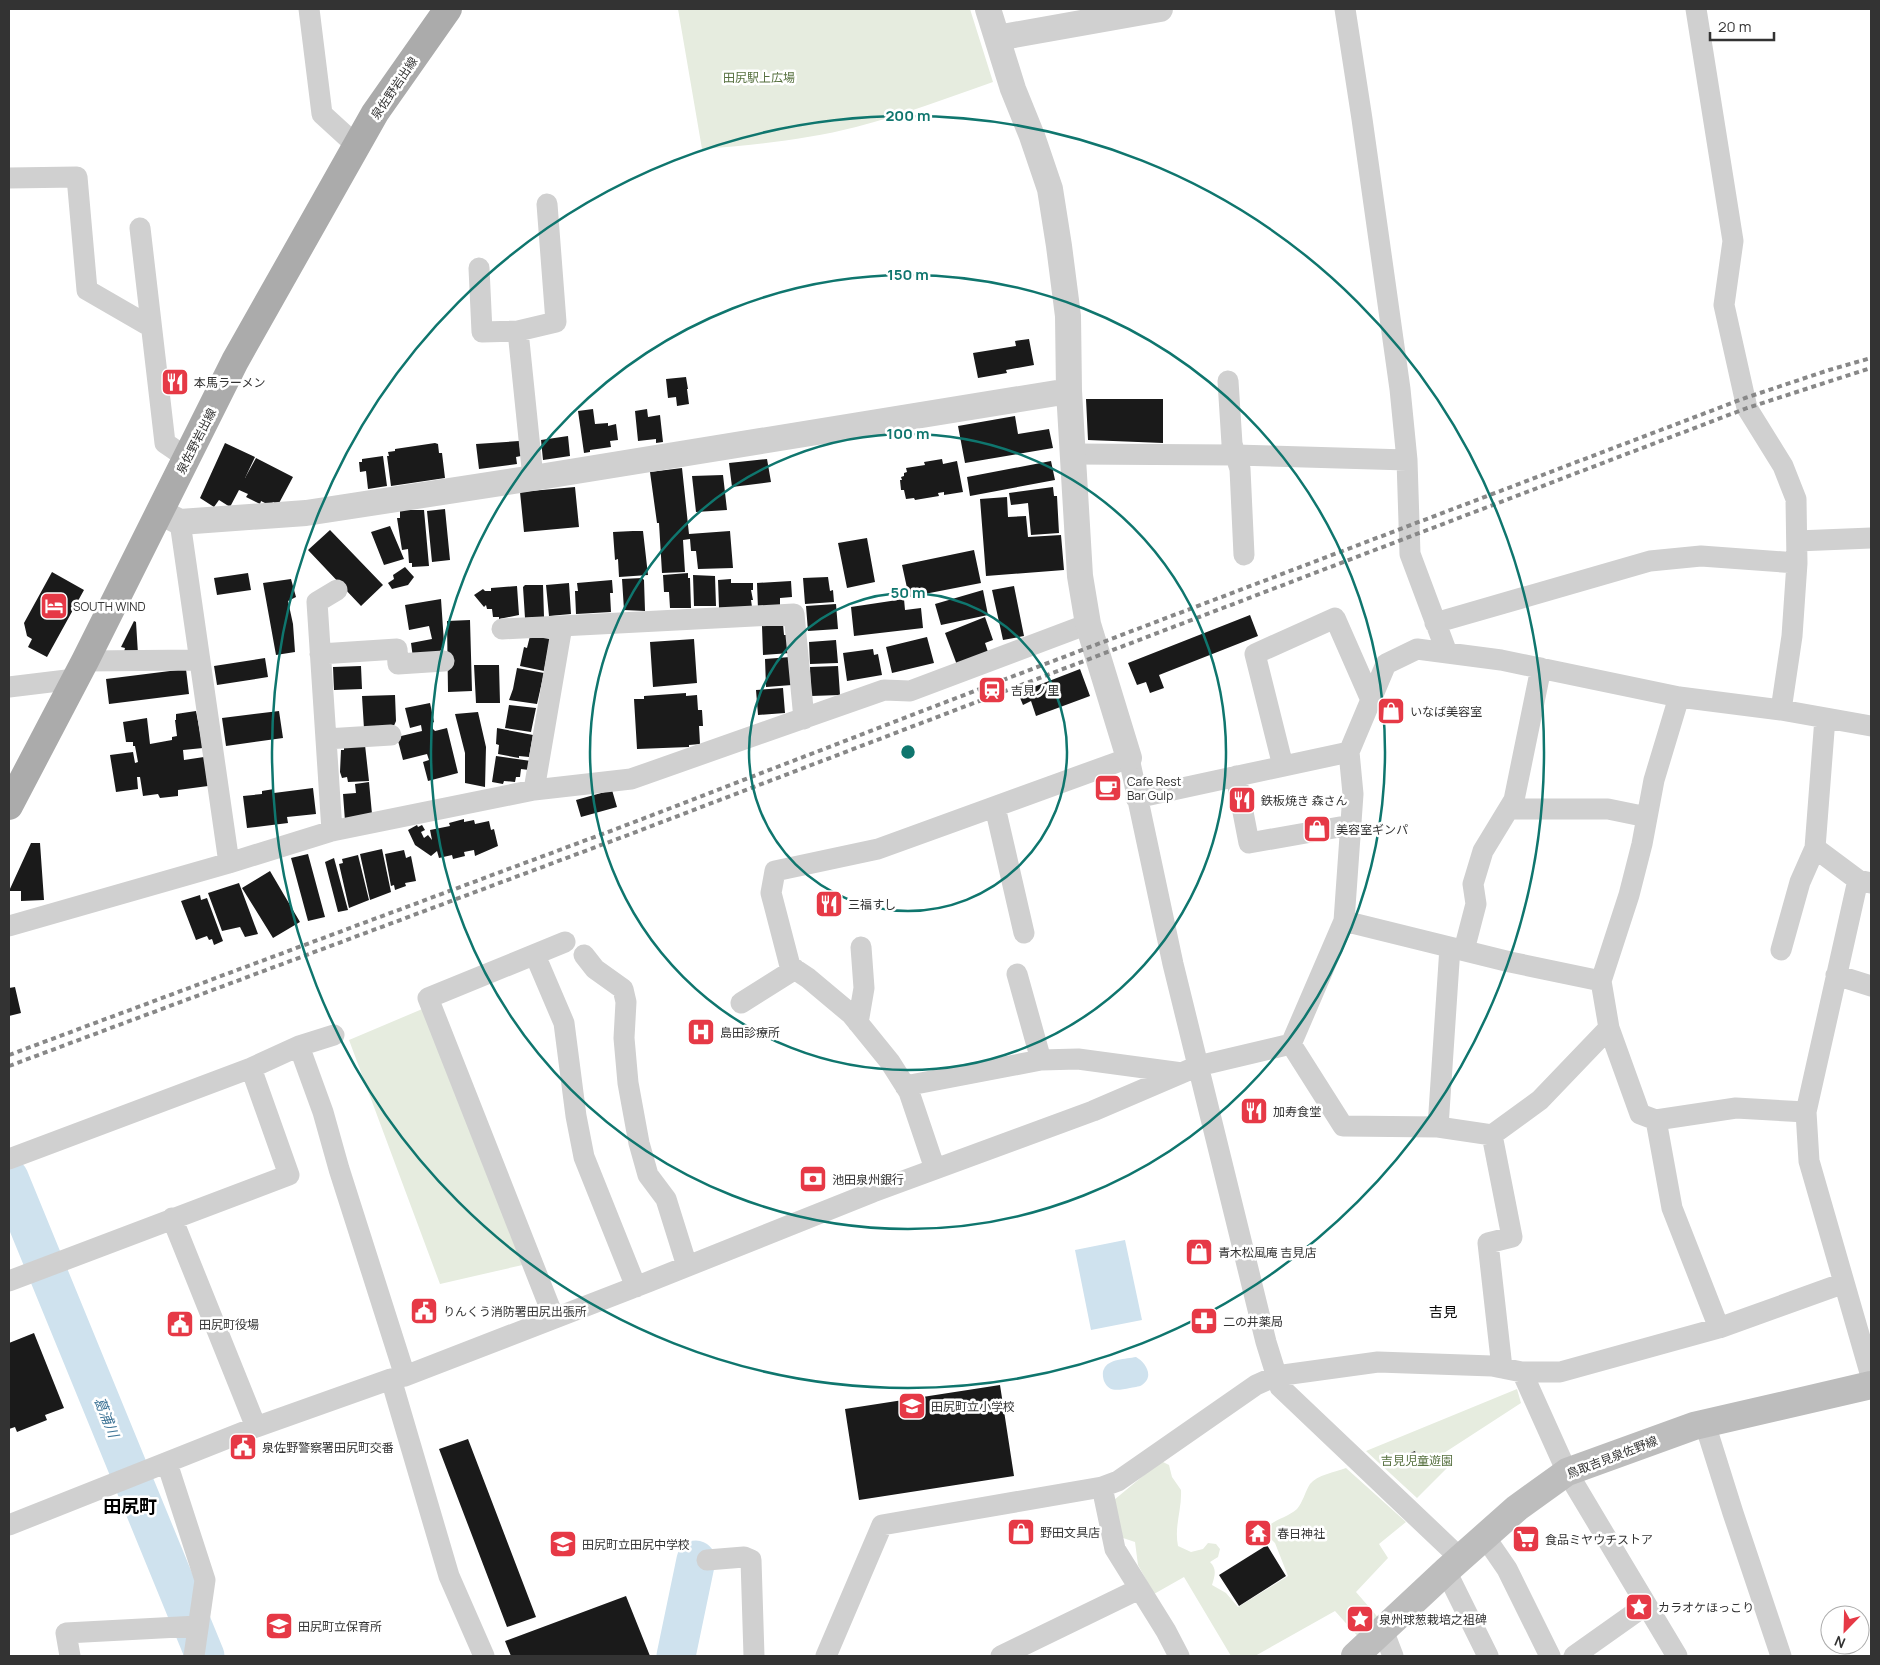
<svg xmlns="http://www.w3.org/2000/svg" width="1880" height="1665" font-family="Manrope,'Noto Sans JP',sans-serif">
	<style>
		.green { fill: #e6ecdf }
		.water { fill: #cfe2ee }
		.lines { fill: none; stroke-linecap: round; stroke-linejoin: round }
		.river { stroke: #cfe2ee; stroke-width: 39 }
		.building { fill: #1a1a1a }
		.minor { stroke: #d0d0d0; stroke-width: 21 }
		.tertiary { stroke: #d0d0d0; stroke-width: 26 }
		.secondary { stroke: #bdbdbd; stroke-width: 28 }
		.primary { stroke: #ababab; stroke-width: 28 }
		.rail { stroke: #888; stroke-width: 4; stroke-dasharray: 5 4; stroke-linecap: butt }
		.ring { fill: none; stroke: #0f766e; stroke-width: 2.5 }
		.labels { text-anchor: middle; dominant-baseline: central; stroke-width: 5; stroke-linejoin: round; paint-order: stroke }
		.park-label { font-size: 12px; fill: #56703f; stroke: #fff }
		.street-label { font-size: 12px; fill: #333; stroke: #fff }
		.poi-label { font-size: 12px; fill: #333; stroke: #fff; text-anchor: start }
		.neighbourhood-label { font-size: 14px; fill: #000; stroke: #fff }
		.water-label { font-size: 14px; font-style: italic; fill: #3f7597; stroke: #fff }
		.district-label { font-size: 18px; font-weight: bold; fill: #000; stroke: #fff }
		.centre { fill: #0f766e; stroke: #fff; stroke-width: 2.5 }
		.ring-label { font-size: 15px; text-anchor: middle; font-weight: bold; fill: #0f766e; stroke: #fff; stroke-width: 5; stroke-linejoin: round; paint-order: stroke }
	</style>
	<rect width="100%" height="100%" fill="#fff"/>
	<path class="green" d="M678,9H970L993,82C948,98 902,115 856,127C805,140 753,145 702,149Z
		M427,1007L527,1264L440,1284L349,1040Z
		M1517,1389L1521,1403L1444,1453L1451,1464L1417,1498L1366,1451Z
		M1161,1461L1169,1465L1172,1477L1181,1490C1182,1510 1174,1526 1178,1546L1191,1552L1203,1549L1208,1543L1216,1544L1220,1549L1218,1557L1210,1562C1217,1569 1215,1575 1212,1585L1226,1593L1238,1607L1288,1576L1275,1543L1266,1534L1267,1527C1276,1519 1288,1517 1297,1509C1303,1502 1305,1492 1310,1484C1317,1475 1335,1472 1346,1468L1406,1522L1379,1544L1388,1558L1356,1592L1382,1622L1362,1641L1335,1611L1255,1656H1231L1184,1577L1154,1594L1138,1565L1135,1542L1123,1538L1114,1500Z"/>
	<path class="water" d="M1125,1240L1142,1320L1091,1330L1075,1250Z
		M1136,1357C1145,1362 1155,1376 1142,1385C1139,1387 1133,1387 1130,1388C1119,1390 1109,1393 1104,1381C1103,1378 1102,1372 1104,1369C1108,1359 1126,1359 1136,1357Z"/>
	<g class="lines">
		<path class="river" d="M9,1178L205,1656
			M676,1656L696,1560"/>
	</g>
	<path class="building" d="M1029,339L1034,365L1006,370L1007,373L978,378L973,353L1016,346L1015,341Z
		M686,377L688,389H687L689,404L677,406L676,397L668,398L666,379Z
		M1086,399H1163V443L1088,440Z
		M593,409L595,424L608,423V426L616,424L618,440L610,441L611,447L590,450V452L584,453L578,411Z
		M647,409L648,417L660,415L663,442L656,443V439L638,441L635,411Z
		M1015,416L1018,434L1049,429L1053,448L965,463L958,426Z
		M568,436L570,456L543,460L541,440Z
		M519,441L521,456L516,457L517,464L479,469L476,444Z
		M225,443L255,457L245,478L256,458L293,477L278,505L273,502L271,506L261,501L260,504L246,497L248,494L239,490L230,507L219,500L214,507L200,498Z
		M435,443L438,444L439,453H442L445,478L391,486L387,456H389L388,452L395,451V449Z
		M383,456L387,486L368,489L366,471L360,472L359,462H362V459Z
		M767,459L771,482L732,487L729,463Z
		M942,459L943,464L957,461L963,492L944,495V492L938,493L939,496L915,500L914,498L906,499L904,490H901L900,480H902L901,477L904,476V473L907,472L906,468L925,465L924,462Z
		M1051,461L1055,480L970,496L967,477Z
		M682,468L689,534L730,531L733,568L698,569L696,551H691L690,539L683,540L685,572L662,573L659,523H657L650,472Z
		M723,475L727,510L696,512L692,476Z
		M575,487L579,527L524,532L520,492Z
		M1053,487L1054,496H1057L1059,533L1031,535L1028,503L1011,505L1009,493Z
		M1007,497L1008,517L1026,516L1028,537L1061,535L1064,570L986,576L980,499Z
		M445,509L450,560L432,562L427,511Z
		M400,510H424L429,566L412,567V563H409L408,549L402,550L397,518H400Z
		M390,526L404,559L384,565L371,532Z
		M330,530L383,585L361,606L308,550Z
		M633,531H643L648,575L619,577L618,559L615,560L613,532Z
		M867,538L875,582L847,588L838,543Z
		M974,550L981,583L909,597L902,565Z
		M405,567L414,577L408,585L392,589L388,583L394,579L393,575Z
		M52,572L84,590L47,657L28,647L32,639L27,636L24,623Z
		M248,573L251,590L217,595L214,578Z
		M688,573V578H690L691,608H670L669,592H664L663,575Z
		M693,575L715,576L716,606H694Z
		M828,577L830,591L833,590L834,602L805,604L803,578Z
		M642,578L644,580L645,611L624,610L622,579Z
		M291,579L296,597L288,601L293,624L295,652L276,655L263,583Z
		M731,579V583H753V590H751L753,600H751L752,607L719,608L718,580Z
		M612,580L613,593H610L611,612L576,614L575,591H578L577,583Z
		M791,581L792,597L780,598V608L758,609L757,583Z
		M569,583L571,614L549,616L546,585Z
		M525,585H543L544,617L525,618L523,587Z
		M517,586L519,615L499,619V617H493L492,609H487L486,605L484,607L474,595L483,589L485,591H491V588Z
		M1014,586L1024,636L1003,640L992,590Z
		M983,590L988,615L941,625L935,604Z
		M441,599L444,643L439,654L413,658L411,643L432,639L429,626L409,630L405,605Z
		M904,599L905,610L921,608L923,628L854,636L851,607Z
		M836,604L838,629L808,631L806,606Z
		M1250,615L1258,636L1159,675L1164,688L1150,693L1146,682L1137,685L1128,663Z
		M985,617L993,640L985,643L988,652L957,665L945,633Z
		M470,620L472,691L448,692L447,621Z
		M134,621L136,622L138,654L124,652L125,648L121,647Z
		M783,624L784,635H788L790,653L763,655L762,626Z
		M530,636L550,639L544,671L520,666L524,647L527,648Z
		M927,637L934,663L892,673L886,647Z
		M694,639L697,683L653,687L650,642Z
		M836,640L838,663L810,664L809,642Z
		M873,649L874,655L878,654L882,675L847,681L843,653Z
		M790,657L792,685L766,687L765,659Z
		M265,658L268,677L217,685L214,666Z
		M474,665H499L500,703H476Z
		M361,666L362,689L334,690L333,667Z
		M838,666L840,695L811,696L810,667Z
		M517,668L544,673L537,704L509,700L513,689Z
		M186,669L189,694L109,704L106,679Z
		M1080,669L1090,696L1036,716L1031,701L1023,705L1018,693Z
		M783,688L785,713L758,715L756,690Z
		M686,693V696L697,695L698,710H702L703,726H699L700,744L689,745V747L637,749L634,699H644V696Z
		M395,695L396,721L393,728L364,729L362,696Z
		M430,703L434,722L432,723L433,729L435,731L447,728L458,773L428,781L423,762L429,760L427,754L403,760L397,737L422,731L421,725L410,728L405,708Z
		M509,705L536,708L531,732L505,728Z
		M196,711L203,748L183,750L184,760L204,757L208,786L178,790V796L160,798L158,794L143,796L140,777H137L138,789L116,792L110,755L133,752L135,763L138,762L135,746H133V742H126L123,722L147,718L150,744L172,740V737L177,736L175,720H176V714Z
		M279,711L283,738L226,746L222,718Z
		M478,712L486,747L485,787L465,783V753L455,714Z
		M497,728L533,735L529,757L519,756V758L498,754L499,745L496,744Z
		M365,745L369,781L348,782L347,777L342,778L340,772L341,750H344V747Z
		M496,756L531,761L529,770L521,769L520,777H516L515,782L504,781L503,784L492,782Z
		M369,782L372,814L345,821L343,794L356,793L355,784Z
		M313,788L316,814L287,817L288,823L247,828L243,796L262,794V791L274,789V793Z
		M612,790L617,807L581,817L576,800Z
		M464,819V822L474,820L475,824L489,821L491,830L494,829L498,846L475,856L474,850L464,852L465,856L453,859L452,855L439,858L437,851L431,856L415,845L408,830L417,825L418,827L422,825L425,830L421,832L424,838L428,835L432,840L430,830L450,826L449,823Z
		M31,843H40L44,900L21,901V891H9Z
		M382,849L391,892L370,900L360,854Z
		M404,850L406,858L411,856L416,881L405,883L406,886L395,890L394,885L391,886L385,854Z
		M308,854L325,917L308,921L291,858Z
		M358,855L369,900L349,908L339,864L343,863L342,859Z
		M334,858L348,910L338,912L325,862Z
		M270,871L300,922L273,938L242,888Z
		M239,883L258,934L245,937L240,927L222,931L208,893Z
		M200,895L201,900L207,898L223,941L214,945L212,939L209,940L207,936L196,940L181,901Z
		M15,987L21,1013L9,1016V988Z
		M34,1333L64,1408L45,1415L47,1420L17,1432L15,1427L9,1429V1343Z
		M1000,1385L1014,1476L859,1500L845,1409Z
		M468,1439L536,1617L507,1627L439,1449Z
		M1415,1451L1419,1463L1408,1467L1403,1456Z
		M1267,1545L1286,1576L1239,1606L1219,1575Z
		M626,1596L650,1656H511L505,1641Z"/>
	<g class="lines">
		<path class="minor" d="M309,9L322,114L357,146
			M1345,9L1362,119L1400,389L1407,460L1410,554L1447,653
			M1696,9L1733,241L1724,305L1747,408L1783,466L1796,499L1797,563L1792,636L1781,710
			M9,178L77,177L87,290L151,327
			M140,228L165,443L187,458
			M479,268L482,332L518,331L556,322L547,204
			M518,331L533,478
			M1228,381L1232,444L1240,469L1244,555
			M1073,454L1235,455L1407,460
			M180,522L229,863
			M1797,541L1871,538
			M1435,623L1650,561L1701,556L1797,563
			M502,629L794,614L804,719
			M320,654L397,649L398,664L444,661
			M85,661L199,660
			M9,687L75,679
			M1679,697L1654,780L1642,844L1629,895L1601,981L1609,1028L1640,1114L1656,1120L1672,1208L1719,1328
			M1825,718L1815,848L1858,880L1871,883
			M326,739L391,735
			M1283,766L1255,654L1335,618L1371,700
			M1236,776L1249,843L1351,825
			M534,790L562,626
			M1136,798L1349,752
			M995,807L1024,933
			M1509,809H1608L1647,817
			M332,831L317,602L337,590
			M1858,880L1806,1112L1809,1161L1871,1376
			M1344,921L1510,962L1601,981
			M9,926L229,863L332,831L534,790L631,779L884,690L910,691L1088,624
			M1464,950L1476,904L1473,884L1483,851L1514,800L1541,668
			M1781,950L1800,882L1815,848
			M535,955L564,1023L576,1116L584,1157L636,1287
			M584,955L595,969L623,989L626,1002L624,1038L628,1083L639,1143L648,1175L666,1199L687,1266
			M1017,974L1041,1060
			M1836,975L1871,986
			M741,1003L795,969
			M858,1023L864,988L861,947
			M1291,1044L1344,921L1353,794L1349,752L1386,664L1417,649L1501,660L1679,697L1781,710L1871,726
			M1291,1044L1343,1126L1438,1127L1492,1135L1540,1100L1609,1028
			M299,1046L323,1112L339,1169L405,1376
			M905,1086L1041,1060L1078,1059L1182,1073
			M1656,1120L1736,1108L1806,1112
			M1438,1127L1450,947
			M1492,1135L1512,1237L1488,1243L1502,1368
			M9,1159L251,1068
			M935,1169L909,1092L890,1062L851,1014L808,978L790,966L771,893L775,871L878,849L1129,758L1173,964L1266,1342L1280,1387L1460,1558
			M172,1218L256,1427
			M9,1281L289,1175L251,1068L299,1046L334,1035
			M554,1318L428,998L565,942
			M1522,1372L1567,1472L1677,1656
			M391,1379L449,1576L484,1656
			M1705,1424L1733,1513L1781,1656
			M167,1463L205,1580L194,1656
			M1102,1487L1115,1549L1166,1631L1179,1656
			M9,1525L256,1427L391,1379L405,1376L648,1282L873,1192L1093,1111L1198,1066L1291,1044
			M1485,1537L1507,1569L1550,1656
			M707,1560L744,1557L751,1560L754,1656
			M1446,1571L1488,1656
			M1383,1630L1393,1656
			M70,1656L66,1633L198,1626
			M826,1656L882,1525L1102,1487L1118,1481L1256,1385L1276,1376L1378,1362L1492,1366L1522,1372H1560L1719,1328L1844,1283
			M1001,1656L1139,1589
			M1574,1656L1646,1605"/>
		<path class="tertiary" d="M988,9L1013,89L1032,136L1050,189L1059,246L1068,316L1069,391L1080,576L1088,624L1129,758
			M997,38L1160,9
			M160,512L180,522L306,513L533,478L1069,391"/>
		<path class="secondary" d="M1355,1656L1446,1571L1517,1508L1567,1472L1694,1426L1871,1385"/>
		<path class="primary" d="M9,806L85,661L235,361L375,113L448,9"/>
		<path class="rail" d="M9,1055L624,826L990,685L1745,398L1829,370L1871,358
			M9,1066L628,835L1747,408L1871,368"/>
	</g>
	<g class="ring">
		<circle cx="908" cy="752" r="159"/>
		<circle cx="908" cy="752" r="318"/>
		<circle cx="908" cy="752" r="477"/>
		<circle cx="908" cy="752" r="636"/>
	</g>
	<defs>
		<g id="restaurant-square" transform="scale(1.4375)"><rect x="-9" y="-9" width="18" height="18" rx="4" fill="#e63946" stroke="#fff"/><path d="M-5-6h1v4h1v-4h1v4h1v-4h1v5L-1.5 .5V6h-2V.5L-5-1ZM5-6V6H3V1.5H1.5Q1.5-4 5-6Z" fill="#fff"/></g>
		<g id="hotel-square" transform="scale(1.4375)"><rect x="-9" y="-9" width="18" height="18" rx="4" fill="#e63946" stroke="#fff"/><path d="M-6-4.5h1.5V1H6V5H4.5V3h-9V5H-6ZM-4 0a1.8 1.8 0 1 1 3.6 0ZM.5 0V-2.5h3Q6-2.5 6 0Z" fill="#fff"/></g>
		<g id="station-square" transform="scale(1.4375)"><rect x="-9" y="-9" width="18" height="18" rx="4" fill="#e63946" stroke="#fff"/><path d="M-3-6H3Q5-6 5-4V2Q5 4 3 4L4.5 6H3L1.5 4h-3L-3 6H-4.5L-3 4Q-5 4-5 2V-4Q-5-6-3-6ZM-3.5-4v3h7v-3ZM-3.5 1v1.5H-2V1ZM2 1v1.5H3.5V1Z" fill="#fff"/></g>
		<g id="shop-square" transform="scale(1.4375)"><rect x="-9" y="-9" width="18" height="18" rx="4" fill="#e63946" stroke="#fff"/><path d="M-5-2.5h2.3a2.7 3.5 0 0 1 5.4 0H5L5.5 6h-11ZM-1.5-2.5h3a1.5 2.3 0 0 0-3 0Z" fill="#fff"/></g>
		<g id="cafe-square" transform="scale(1.4375)"><rect x="-9" y="-9" width="18" height="18" rx="4" fill="#e63946" stroke="#fff"/><path d="M-5.5-4.5H6V0H3Q3 3.5 0 3.5H-2.5Q-5.5 3.5-5.5 0ZM3-3.2v2h1.7v-2ZM-6 4.5H4V6H-6Z" fill="#fff"/></g>
		<g id="hospital-square" transform="scale(1.4375)"><rect x="-9" y="-9" width="18" height="18" rx="4" fill="#e63946" stroke="#fff"/><path d="M-5-5h3v3.5h4V-5h3V5h-3V1.5h-4V5h-3Z" fill="#fff"/></g>
		<g id="bank-square" transform="scale(1.4375)"><rect x="-9" y="-9" width="18" height="18" rx="4" fill="#e63946" stroke="#fff"/><path d="M-6-4H6V4H-6ZM0-2.3a2.3 2.3 0 1 0 0 4.6a2.3 2.3 0 1 0 0-4.6Z" fill="#fff"/></g>
		<g id="civic-square" transform="scale(1.4375)"><rect x="-9" y="-9" width="18" height="18" rx="4" fill="#e63946" stroke="#fff"/><path d="M-.6-6.5H3V-4.5H.6V-3L4-1V1h2V6H-6V1h2V-1L-.6-3ZM-1.2 2.5V6h2.4V2.5Z" fill="#fff"/></g>
		<g id="pharmacy-square" transform="scale(1.4375)"><rect x="-9" y="-9" width="18" height="18" rx="4" fill="#e63946" stroke="#fff"/><path d="M-2-6h4v4h4v4h-4v4h-4v-4h-4v-4h4Z" fill="#fff"/></g>
		<g id="school-square" transform="scale(1.4375)"><rect x="-9" y="-9" width="18" height="18" rx="4" fill="#e63946" stroke="#fff"/><path d="M0-5L7-2L0 1L-7-2ZM-4 1L0 2.5L4 1V4Q0 6-4 4Z" fill="#fff"/></g>
		<g id="temple-square" transform="scale(1.4375)"><rect x="-9" y="-9" width="18" height="18" rx="4" fill="#e63946" stroke="#fff"/><path d="M0-6L5-2H3V0L6.5 2.5H4V6H1.5V3h-3V6H-4V2.5H-6.5L-3 0V-2H-5Z" fill="#fff"/></g>
		<g id="supermarket-square" transform="scale(1.4375)"><rect x="-9" y="-9" width="18" height="18" rx="4" fill="#e63946" stroke="#fff"/><path d="M-6-5.5h2.5l.6 2H6L4.5 2H-2.5L-4.4-4H-6ZM-1.5 3.2a1.3 1.3 0 1 0 .1 0ZM3 3.2a1.3 1.3 0 1 0 .1 0Z" fill="#fff"/></g>
		<g id="sight-square" transform="scale(1.4375)"><rect x="-9" y="-9" width="18" height="18" rx="4" fill="#e63946" stroke="#fff"/><path d="M0-6L1.8-2.2L6-1.7L2.9 1.2L3.7 5.4L0 3.3L-3.7 5.4L-2.9 1.2L-6-1.7L-1.8-2.2Z" fill="#fff"/></g>
	</defs>
	<g fill-rule="evenodd">
		<use href="#restaurant-square" x="175" y="382"/>
		<use href="#hotel-square" x="54" y="606"/>
		<use href="#station-square" x="992" y="690"/>
		<use href="#shop-square" x="1391" y="711"/>
		<use href="#cafe-square" x="1108" y="788"/>
		<use href="#restaurant-square" x="1242" y="800"/>
		<use href="#shop-square" x="1317" y="829"/>
		<use href="#restaurant-square" x="829" y="904"/>
		<use href="#hospital-square" x="701" y="1032"/>
		<use href="#restaurant-square" x="1254" y="1111"/>
		<use href="#bank-square" x="813" y="1179"/>
		<use href="#shop-square" x="1199" y="1252"/>
		<use href="#civic-square" x="424" y="1311"/>
		<use href="#pharmacy-square" x="1204" y="1321"/>
		<use href="#civic-square" x="180" y="1324"/>
		<use href="#school-square" x="912" y="1406"/>
		<use href="#civic-square" x="243" y="1447"/>
		<use href="#shop-square" x="1021" y="1532"/>
		<use href="#temple-square" x="1258" y="1533"/>
		<use href="#supermarket-square" x="1526" y="1539"/>
		<use href="#school-square" x="563" y="1544"/>
		<use href="#sight-square" x="1639" y="1607"/>
		<use href="#sight-square" x="1360" y="1619"/>
		<use href="#school-square" x="279" y="1626"/>
	</g>
	<g class="labels">
		<g class="park-label">
			<text x="759" y="77">田尻駅上広場</text>
			<text x="1417" y="1460">吉見児童遊園</text>
		</g>
		<g class="street-label">
			<text transform="translate(394 88) rotate(-56)">泉佐野岩出線</text>
			<text transform="translate(196 441) rotate(-63)">泉佐野岩出線</text>
			<text transform="translate(1612 1457) rotate(-21)">鳥取吉見泉佐野線</text>
		</g>
		<g class="poi-label">
			<text x="194" y="382">本馬ラーメン</text>
			<text x="73" y="606">SOUTH WIND</text>
			<text x="1011" y="690">吉見ノ里</text>
			<text x="1410" y="711">いなば美容室</text>
			<text x="1127" y="781">Cafe Rest<tspan x="1127" dy="14">Bar Gulp</tspan></text>
			<text x="1261" y="800">鉄板焼き 森さん</text>
			<text x="1336" y="829">美容室ギンパ</text>
			<text x="848" y="904">三福すし</text>
			<text x="720" y="1032">島田診療所</text>
			<text x="1273" y="1111">加寿食堂</text>
			<text x="832" y="1179">池田泉州銀行</text>
			<text x="1218" y="1252">青木松風庵 吉見店</text>
			<text x="443" y="1311">りんくう消防署田尻出張所</text>
			<text x="1223" y="1321">二の井薬局</text>
			<text x="199" y="1324">田尻町役場</text>
			<text x="931" y="1406">田尻町立小学校</text>
			<text x="262" y="1447">泉佐野警察署田尻町交番</text>
			<text x="1040" y="1532">野田文具店</text>
			<text x="1277" y="1533">春日神社</text>
			<text x="1545" y="1539">食品ミヤウチストア</text>
			<text x="582" y="1544">田尻町立田尻中学校</text>
			<text x="1658" y="1607">カラオケほっこり</text>
			<text x="1379" y="1619">泉州球葱栽培之祖碑</text>
			<text x="298" y="1626">田尻町立保育所</text>
		</g>
		<g class="neighbourhood-label">
			<text x="1443" y="1311">吉見</text>
		</g>
		<g class="water-label">
			<text transform="translate(107 1417) rotate(68)">葛浦川</text>
		</g>
		<g class="district-label">
			<text x="130" y="1506">田尻町</text>
		</g>
	</g>
	<circle cx="908" cy="752" r="8" class="centre"/>
	<g class="ring-label">
		<text x="908" y="121">200 m</text>
		<text x="908" y="280">150 m</text>
		<text x="908" y="439">100 m</text>
		<text x="908" y="598">50 m</text>
	</g>
	<rect width="1880" height="1665" fill="none" stroke="#333333" stroke-width="20"/>
	<g transform="translate(1845 1630) rotate(203)"><circle r="24" fill="#ffffff" stroke="#adadad"/>
	<path d="M0-4L9 19L0 12L-9 19Z" fill="#e63946"/>
	<text y="-8" font-size="14" font-weight="bold" text-anchor="middle" fill="#333333">N</text>
	</g>
	<path d="M1710 32v8h64v-8" fill="none" stroke="#333333" stroke-width="2.5"/>
	<text x="1718" y="32" font-size="15" fill="#333333" stroke="#ffffff" stroke-width="4" paint-order="stroke">20 m</text>
</svg>
